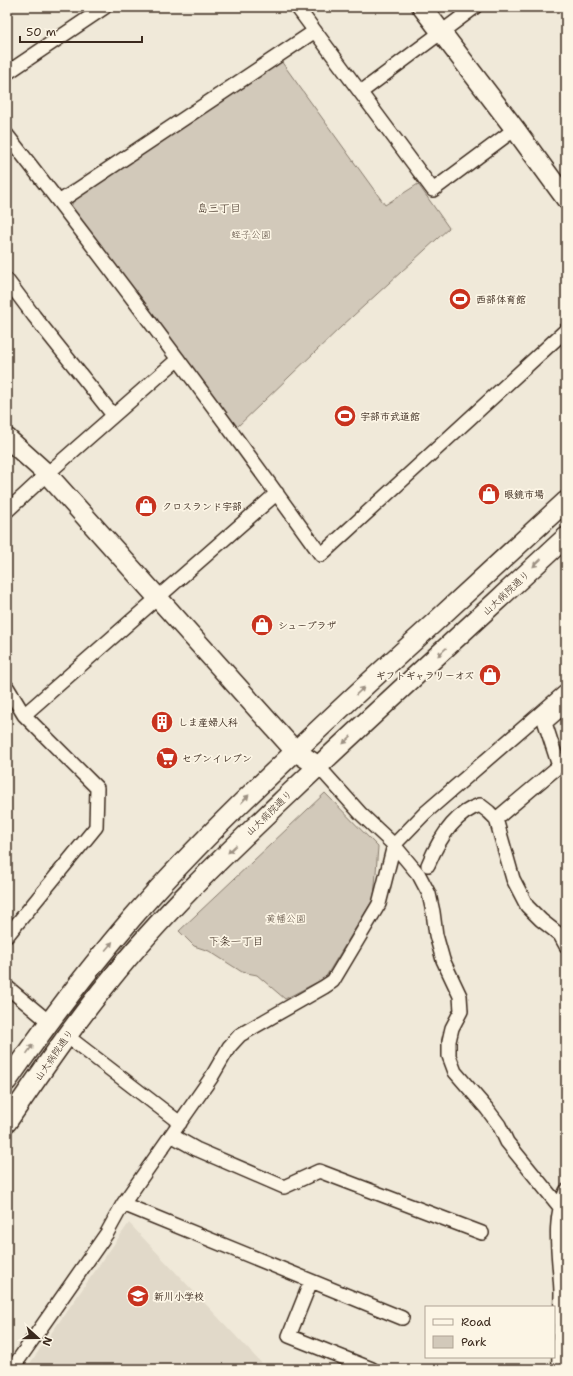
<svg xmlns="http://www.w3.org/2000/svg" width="573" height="1376" font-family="'Shantell Sans','Klee One',sans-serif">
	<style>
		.built { fill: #e1d9c9 }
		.green { fill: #d2c9ba; stroke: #867a6c }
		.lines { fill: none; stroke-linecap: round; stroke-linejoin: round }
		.street-casing { stroke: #3b2a1e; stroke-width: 16 }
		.secondary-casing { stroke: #3b2a1e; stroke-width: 22 }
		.street { stroke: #fcf5e5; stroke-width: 13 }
		.secondary { stroke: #fcf5e5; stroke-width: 19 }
		.oneway { fill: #9c9082 }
		.labels { text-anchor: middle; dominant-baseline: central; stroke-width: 3.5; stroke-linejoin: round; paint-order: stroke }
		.park-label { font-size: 10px; fill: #615245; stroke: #fcf5e5 }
		.poi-label { font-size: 10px; font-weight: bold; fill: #3b2a1e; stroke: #fcf5e5; text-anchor: start }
		.street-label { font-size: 10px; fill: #3b2a1e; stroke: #fcf5e5 }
		.neighbourhood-label { font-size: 11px; fill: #3b2a1e; stroke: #fcf5e5 }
	</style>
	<rect width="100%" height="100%" fill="#f0e9d9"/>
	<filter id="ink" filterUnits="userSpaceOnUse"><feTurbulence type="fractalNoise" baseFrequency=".025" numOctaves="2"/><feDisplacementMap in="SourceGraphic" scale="8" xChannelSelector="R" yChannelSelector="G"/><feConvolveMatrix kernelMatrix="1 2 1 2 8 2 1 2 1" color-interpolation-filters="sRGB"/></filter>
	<g filter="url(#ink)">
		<path class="built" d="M129,1223L267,1369H26Z"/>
		<path class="green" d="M281,61L385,205L418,184L449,228L341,327L237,427L71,207L74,199L120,170Z
			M325,793L378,847L374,898L325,978L285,999L257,975L242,972L209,951L194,946L179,931Z"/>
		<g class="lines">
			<g class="street-casing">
				<path id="street" d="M297,7L433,190L515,129
					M7,73L105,7
					M361,92L475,7
					M7,135C115,273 219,413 321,555L566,330
					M59,202L315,31
					M7,280L34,316L113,415
					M7,511L47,474L178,359
					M7,687L24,715L97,788L96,827L7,936
					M24,715L277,493
					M496,819L559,766L545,723L566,705
					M428,865C438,841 454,813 480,805L489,812L496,819L513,879L527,906L541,920L560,935L566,946
					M7,987L49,1022
					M67,1036L180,1123
					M171,1135L196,1149L284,1187L319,1171L482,1233
					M123,1204L402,1318
					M559,1206L507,1142L499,1125L487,1109L455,1072L449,1056V1041L452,1028L461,1011L460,996L443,960L436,935L433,912L429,894L419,875L394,845L425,813L566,691
					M311,1281L289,1336L372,1369
					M12,1369L107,1233L123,1204L211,1078L229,1047L240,1035L324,987L333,981L379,904L394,845L361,814L318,766
					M559,1369C558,1343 561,1317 561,1292C560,1259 551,1222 566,1191"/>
			</g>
			<g class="secondary-casing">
				<path id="secondary" d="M422,7L515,129L566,199
					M7,438L47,474L295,751L318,766
					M7,1081C47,1024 88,969 133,917C205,834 286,760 366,685C433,624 499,563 566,501
					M7,1122C40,1074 73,1025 110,980C164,912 228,852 291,792C382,706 474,622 566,537"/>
			</g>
			<use href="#street" class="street"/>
			<use href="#secondary" class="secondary"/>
		</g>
		<defs><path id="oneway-solid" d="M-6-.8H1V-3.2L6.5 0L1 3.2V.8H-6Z"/></defs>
		<g class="oneway">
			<use href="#oneway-solid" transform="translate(537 563) rotate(137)"/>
			<use href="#oneway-solid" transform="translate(442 652) rotate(137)"/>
			<use href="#oneway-solid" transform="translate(360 691) rotate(-43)"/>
			<use href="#oneway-solid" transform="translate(347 740) rotate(137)"/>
			<use href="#oneway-solid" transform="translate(245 799) rotate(-46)"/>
			<use href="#oneway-solid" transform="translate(232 849) rotate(136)"/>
			<use href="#oneway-solid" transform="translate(109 946) rotate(-50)"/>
			<use href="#oneway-solid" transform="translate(30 1049) rotate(-55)"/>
		</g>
	</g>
	<defs>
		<g id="stadium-disc" transform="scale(1.15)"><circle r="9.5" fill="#c8321e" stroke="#fcf5e5"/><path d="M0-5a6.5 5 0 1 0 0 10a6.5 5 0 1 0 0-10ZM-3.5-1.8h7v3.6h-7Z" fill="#fff"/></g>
		<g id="shop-disc" transform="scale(1.15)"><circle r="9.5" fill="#c8321e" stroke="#fcf5e5"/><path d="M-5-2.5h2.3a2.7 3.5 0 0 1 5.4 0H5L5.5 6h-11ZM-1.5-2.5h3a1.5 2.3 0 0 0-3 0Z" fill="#fff"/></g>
		<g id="building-disc" transform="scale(1.15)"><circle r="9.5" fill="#c8321e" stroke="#fcf5e5"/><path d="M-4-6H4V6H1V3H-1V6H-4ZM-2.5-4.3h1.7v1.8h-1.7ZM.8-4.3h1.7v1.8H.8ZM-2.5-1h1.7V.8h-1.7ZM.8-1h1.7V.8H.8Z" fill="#fff"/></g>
		<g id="supermarket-disc" transform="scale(1.15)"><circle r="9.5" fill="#c8321e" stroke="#fcf5e5"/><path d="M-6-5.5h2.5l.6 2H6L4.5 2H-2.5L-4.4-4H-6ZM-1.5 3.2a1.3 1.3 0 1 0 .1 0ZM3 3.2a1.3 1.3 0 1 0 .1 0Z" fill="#fff"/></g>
		<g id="school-disc" transform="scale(1.15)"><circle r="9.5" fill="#c8321e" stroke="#fcf5e5"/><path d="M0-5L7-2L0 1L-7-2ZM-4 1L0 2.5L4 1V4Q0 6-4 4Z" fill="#fff"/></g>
	</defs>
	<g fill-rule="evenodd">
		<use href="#stadium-disc" x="460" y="299"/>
		<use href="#stadium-disc" x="345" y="416"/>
		<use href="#shop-disc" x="489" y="494"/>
		<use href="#shop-disc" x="146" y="506"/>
		<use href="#shop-disc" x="262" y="625"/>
		<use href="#shop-disc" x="490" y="675"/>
		<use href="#building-disc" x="162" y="722"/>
		<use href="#supermarket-disc" x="167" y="758"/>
		<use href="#school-disc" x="138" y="1296"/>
	</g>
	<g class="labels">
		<g class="park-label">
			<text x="251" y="234">蛭子公園</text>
			<text x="286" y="918">黄幡公園</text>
		</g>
		<g class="poi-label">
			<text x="476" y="299">西部体育館</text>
			<text x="360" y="416">宇部市武道館</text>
			<text x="504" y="494">眼鏡市場</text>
			<text x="162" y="506">クロスランド宇部</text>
			<text x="278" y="625">シュープラザ</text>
			<text x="474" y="675" text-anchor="end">ギフトギャラリーオズ</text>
			<text x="178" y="722">しま産婦人科</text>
			<text x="182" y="758">セブンイレブン</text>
			<text x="154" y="1296">新川小学校</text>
		</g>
		<g class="street-label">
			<text transform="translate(506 593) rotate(-43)">山大病院通り</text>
			<text transform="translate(269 813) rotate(-44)">山大病院通り</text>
			<text transform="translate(54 1055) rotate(-55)">山大病院通り</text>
		</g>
		<g class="neighbourhood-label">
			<text x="219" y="208">島三丁目</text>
			<text x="236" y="941">下条一丁目</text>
		</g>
	</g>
	<rect width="573" height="1376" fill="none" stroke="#fcf5e5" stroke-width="24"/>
	<rect x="12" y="12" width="549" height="1352" fill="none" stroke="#3b2a1e" stroke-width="1.5" filter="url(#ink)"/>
	<rect x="425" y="1306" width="130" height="52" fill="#fcf5e5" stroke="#afa495"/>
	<rect x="433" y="1319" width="20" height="6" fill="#fcf5e5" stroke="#afa495"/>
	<text x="461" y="1326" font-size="12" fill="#3b2a1e">Road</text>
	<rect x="433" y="1336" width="20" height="12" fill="#d2c9ba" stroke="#afa495"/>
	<text x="461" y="1346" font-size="12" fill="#3b2a1e">Park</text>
	<g transform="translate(38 1338) rotate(111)" stroke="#fcf5e5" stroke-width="3" paint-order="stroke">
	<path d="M0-3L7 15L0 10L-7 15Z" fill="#3b2a1e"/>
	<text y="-6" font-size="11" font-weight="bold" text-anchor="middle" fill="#3b2a1e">N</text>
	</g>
	<path d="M20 36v6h122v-6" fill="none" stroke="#3b2a1e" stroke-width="2"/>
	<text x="26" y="36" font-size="12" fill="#3b2a1e" stroke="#fcf5e5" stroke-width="3" paint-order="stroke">50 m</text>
</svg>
